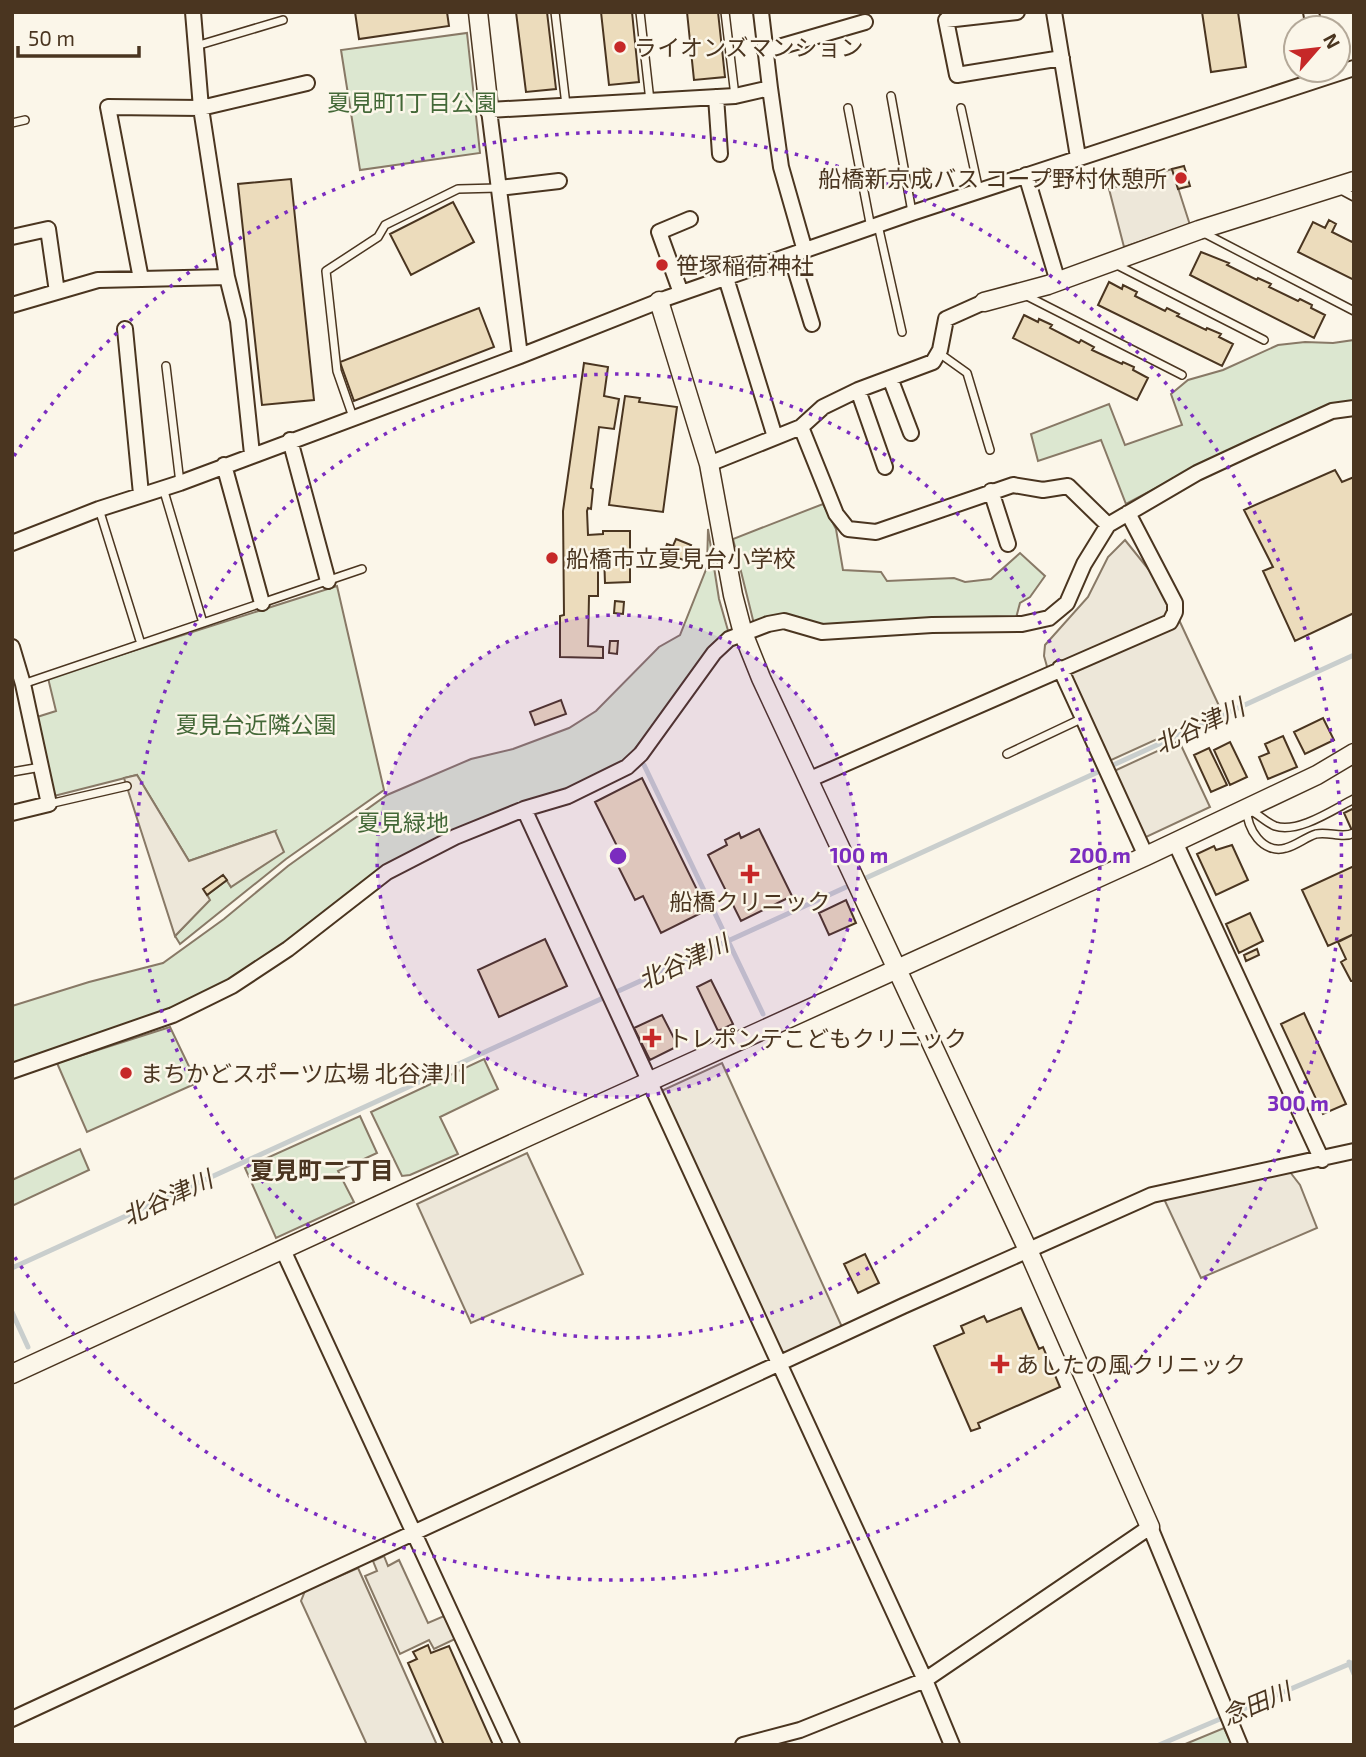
<svg xmlns="http://www.w3.org/2000/svg" width="1366" height="1757" font-family="'Exo 2','Noto Sans JP',sans-serif">
	<style>
		.green { fill: #dce7d0; stroke: #887966; stroke-width: 2 }
		.parking { fill: #ede7d9; stroke: #887966; stroke-width: 2 }
		.lines { fill: none; stroke-linecap: round; stroke-linejoin: round }
		.stream { stroke: #c9cecd; stroke-width: 5 }
		.building { fill: #ecdcbc; stroke: #4a3520; stroke-width: 2 }
		.service-casing { stroke: #4a3520; stroke-width: 10 }
		.minor-casing { stroke: #4a3520; stroke-width: 18 }
		.tertiary-casing { stroke: #4a3520; stroke-width: 21 }
		.service { stroke: #fbf6e9; stroke-width: 7 }
		.minor { stroke: #fbf6e9; stroke-width: 14 }
		.tertiary { stroke: #fbf6e9; stroke-width: 18 }
		.ring { fill: none; stroke: #7b2cbf; stroke-width: 3.5; stroke-dasharray: 3.5 7 }
		.poi-dot { fill: #c62828; stroke: #fbf6e9; stroke-width: 2.5 }
		.labels { text-anchor: middle; dominant-baseline: central; stroke-width: 5; stroke-linejoin: round; paint-order: stroke }
		.poi-label { font-size: 23px; fill: #4a3520; stroke: #fbf6e9; text-anchor: start }
		.park-label { font-size: 23px; fill: #436837; stroke: #fbf6e9 }
		.water-label { font-size: 24px; font-style: italic; fill: #4a3520; stroke: #fbf6e9 }
		.neighbourhood-label { font-size: 24px; font-weight: bold; fill: #4a3520; stroke: #fbf6e9 }
		.centre { fill: #7b2cbf; stroke: #fbf6e9; stroke-width: 3.5 }
		.ring-label { font-size: 21px; text-anchor: middle; font-weight: bold; fill: #7b2cbf; stroke: #fbf6e9; stroke-width: 5; stroke-linejoin: round; paint-order: stroke }
	</style>
	<rect width="100%" height="100%" fill="#fbf6e9"/>
	<path class="green" d="M467,33L480,153L360,170L341,50Z
		M1354,340V403L1194,468L1126,504L1101,440L1038,461L1031,434L1109,404L1125,445L1182,425L1171,394L1188,380L1223,370L1278,345L1305,342L1333,343Z
		M823,504L836,529L843,570L881,572L887,581L954,578L965,582L991,579L1020,553L1045,576L1030,597L1020,603L1016,618L824,627L754,624L733,539Z
		M708,529L719,599L729,634L625,761L568,789L452,832L230,982L173,1011L12,1066V1006L89,982L163,963L224,919L288,866L387,795L471,759L513,749L569,728L596,711L659,647L680,635L707,567Z
		M337,586L384,790L286,859L180,944L175,936L209,900L207,895L227,880L231,887L275,831L189,861L137,775L54,796L37,717L56,711L48,678Z
		M170,1027L197,1083L87,1132L57,1063Z
		M484,1059L498,1089L440,1117L458,1154L410,1175L402,1176L371,1112Z
		M360,1116L377,1153L338,1171L354,1202L276,1238L245,1168Z
		M80,1149L89,1170L12,1206V1180Z
		M1224,1728L1232,1745H1183Z"/>
	<path class="parking" d="M1172,169L1190,225L1124,247L1109,189Z
		M1125,540L1162,586L1171,602L1167,617L1048,670L1044,656L1045,645L1088,597L1108,557Z
		M1180,622L1221,710L1107,762L1066,674Z
		M1179,741L1210,807L1144,838L1112,772Z
		M137,775L189,861L275,831L284,852L231,887L223,875L204,889L210,900L175,936L124,778Z
		M722,1063L842,1327L780,1355L659,1092Z
		M527,1153L583,1274L471,1323L417,1204Z
		M1290,1172L1300,1185L1317,1228L1201,1278L1164,1199Z
		M384,1556L388,1566L399,1560L428,1623L444,1616L455,1639L434,1649L429,1640L400,1654L365,1576L377,1571L373,1561Z
		M358,1568L437,1745H367L301,1601L305,1591Z"/>
	<g class="lines">
		<path class="stream" d="M644,765L763,1014
			M12,1268L1354,655
			M12,1312L28,1347
			M1349,1662L1354,1674
			M1159,1745L1354,1662"/>
	</g>
	<path class="building" d="M355,12H447L449,26L359,39Z
		M516,12H547L556,89L526,92Z
		M601,12H632L639,82L609,85Z
		M687,12H718L725,77L694,80Z
		M1202,12H1238L1246,67L1211,72Z
		M1184,166L1190,186L1178,189L1172,169Z
		M291,179L314,400L262,405L238,184Z
		M453,202L474,242L411,275L390,234Z
		M1329,220L1336,224L1332,232L1352,242L1354,239V280L1298,252L1313,222L1325,228Z
		M1201,252L1229,263L1227,265L1257,280L1258,278L1271,284L1269,287L1298,301L1300,299L1312,305L1311,308L1325,315L1314,338L1190,275Z
		M1109,282L1122,289L1123,285L1137,292L1135,296L1165,311L1167,308L1179,314L1177,316L1206,330L1207,328L1221,334L1219,337L1233,344L1222,366L1098,305Z
		M479,308L494,347L354,401L340,362Z
		M1024,315L1038,322L1039,319L1052,325L1050,328L1079,343L1081,340L1094,347L1092,350L1122,364L1123,362L1134,367L1133,370L1148,378L1137,400L1013,338Z
		M584,363L608,367L604,396L619,399L614,429L599,427L591,488L593,489L591,509L588,508L587,511L588,535L603,534V531H630V582L605,583L604,555H590L589,565H598V596H589L588,646L603,647V658L560,657V616L564,615L563,511Z
		M625,396L640,398L639,402L677,407L663,512L609,505Z
		M1335,470L1342,482L1354,477V613L1295,641L1263,571L1273,567L1244,510Z
		M676,539L691,545L688,552L692,554L689,562L664,553L667,544L673,546Z
		M615,601L624,602L623,614L614,613Z
		M610,641H618L617,654L609,653Z
		M561,700L566,714L535,725L530,712Z
		M1323,718L1334,740L1305,754L1294,732Z
		M1283,736L1297,767L1268,779L1259,757L1269,753L1265,744Z
		M1230,742L1247,777L1230,785L1214,750Z
		M1209,748L1227,785L1211,792L1194,755Z
		M642,778L707,910L661,933L643,896L635,900L613,856L620,852L595,802Z
		M1354,808V835L1344,813Z
		M759,829L792,896L741,921L708,855L727,845L725,840L739,833L741,838Z
		M1232,845L1248,880L1216,895L1197,854L1214,846L1216,850Z
		M1354,866V934L1328,946L1302,890Z
		M223,875L227,880L207,895L203,889Z
		M846,900L856,923L829,935L819,913Z
		M1250,913L1263,941L1239,953L1226,924Z
		M1354,934V981H1351L1341,962L1346,959L1338,942Z
		M545,939L567,986L499,1017L478,970Z
		M1257,949L1259,955L1246,961L1244,955Z
		M711,980L733,1024L718,1031L697,987Z
		M1304,1013L1346,1104L1323,1114L1281,1024Z
		M662,1015L678,1046L650,1060L634,1028Z
		M865,1254L879,1283L858,1293L844,1264Z
		M1021,1308L1039,1349L1043,1347L1060,1387L978,1423L980,1428L971,1431L934,1346L964,1333L961,1326L984,1316L987,1322Z
		M428,1645L431,1653L449,1646L493,1745H444L408,1663L417,1659L413,1652Z"/>
	<g class="lines">
		<g class="service-casing">
			<path id="service" d="M555,12L566,105
				M640,12L650,101
				M725,12L735,96
				M196,46L283,20
				M891,96L912,212
				M848,108L871,228
				M961,108L979,191
				M12,123L25,120
				M1339,189L1354,197
				M878,225L902,332
				M1202,232L1354,311
				M1115,264L1264,340
				M1023,294L1182,375
				M939,353L967,373L990,450
				M166,366L180,483
				M353,417L337,371L326,271L378,237L385,225L458,189L498,188
				M163,488L203,623
				M99,509L141,644
				M23,684L362,569
				M1007,754L1083,718
				M12,772L41,767
				M1354,799C1334,809 1298,834 1275,826C1265,822 1258,813 1247,809C1246,828 1263,855 1286,848C1297,845 1306,837 1316,834C1329,831 1342,839 1354,833
				M49,804L127,786"/>
		</g>
		<g class="minor-casing">
			<path id="minor" d="M193,12L201,108L227,277L238,321L252,454
				M1017,12L946,20L957,75L1062,58
				M1054,12L1078,157
				M1311,12L1314,28
				M765,51L865,22
				M770,88L781,167L805,251
				M716,97L720,154
				M1026,175L1058,282
				M499,188L559,181
				M12,237L48,229L57,292
				M791,256L812,324
				M726,278L775,437
				M141,279L108,107L201,108L307,83
				M681,293L659,232L690,219
				M12,305L98,280L227,277
				M125,329L141,494
				M520,356L489,110L735,96L770,88L761,12
				M890,378L911,433
				M858,390L885,467
				M801,427L836,514L848,529L876,532L1013,485L1043,490L1068,486L1108,525
				M290,440L328,581
				M709,464L801,427L823,407L858,390L933,362L940,350L946,319L984,302
				M224,465L262,603
				M991,491L1008,544
				M12,543L99,509L180,483L520,356L667,298L912,213L1354,68
				M12,647L23,684L49,804L12,813
				M1060,668L1146,856
				M808,780L1170,622L1175,612V603L1128,513
				M524,809L925,1680L952,1745
				M1175,842L1322,1160
				M12,1071L173,1015L232,986L288,949L387,872L455,837L524,809L568,796L627,767L641,754L714,653L729,639L768,624L784,621L822,632L932,625L1022,624L1049,618L1067,603L1084,564L1108,525L1197,473L1255,446L1332,411L1354,408
				M283,1250L512,1745
				M12,1719L903,1306L1152,1195L1354,1151
				M743,1745L800,1730L925,1680L1150,1527L1240,1745"/>
		</g>
		<g class="tertiary-casing">
			<path id="tertiary" d="M478,12L489,110
				M659,301L709,464L733,595L743,633L761,678L1028,1250L1150,1527
				M984,302L1048,285L1199,230L1354,181
				M12,1374L527,1137L1146,856L1317,775L1354,753"/>
		</g>
		<use href="#service" class="service"/>
		<use href="#minor" class="minor"/>
		<use href="#tertiary" class="tertiary"/>
	</g>
	<circle cx="618" cy="856" r="241" fill="#7b2cbf" fill-opacity=".12"/>
	<g class="ring">
		<circle cx="618" cy="856" r="241"/>
		<circle cx="618" cy="856" r="482"/>
		<path d="M14 456A724 724 0 1 1 14 1256"/>
	</g>
	<g class="poi-dot">
		<circle cx="620" cy="47" r="7"/>
		<circle cx="1181" cy="178" r="7"/>
		<circle cx="662" cy="265" r="7"/>
		<circle cx="552" cy="558" r="7"/>
		<path d="M746.5 863.5h7v7h7v7h-7v7h-7v-7h-7v-7h7z"/>
		<path d="M648.5 1027.5h7v7h7v7h-7v7h-7v-7h-7v-7h7z"/>
		<circle cx="126" cy="1073" r="7"/>
		<path d="M996.5 1353.5h7v7h7v7h-7v7h-7v-7h-7v-7h7z"/>
	</g>
	<g class="labels">
		<g class="poi-label">
			<text x="634" y="47">ライオンズマンション</text>
			<text x="1167" y="178" text-anchor="end">船橋新京成バス コープ野村休憩所</text>
			<text x="676" y="265">笹塚稲荷神社</text>
			<text x="566" y="558">船橋市立夏見台小学校</text>
			<text x="750" y="901" text-anchor="middle">船橋クリニック</text>
			<text x="668" y="1038">トレポンテこどもクリニック</text>
			<text x="140" y="1073">まちかどスポーツ広場 北谷津川</text>
			<text x="1016" y="1364">あしたの風クリニック</text>
		</g>
		<g class="park-label">
			<text x="412" y="102">夏見町1丁目公園</text>
			<text x="256" y="724">夏見台近隣公園</text>
			<text x="403" y="822">夏見緑地</text>
		</g>
		<g class="water-label">
			<text transform="translate(1199 725) rotate(-25)">北谷津川</text>
			<text transform="translate(683 961) rotate(-25)">北谷津川</text>
			<text transform="translate(167 1197) rotate(-25)">北谷津川</text>
			<text transform="translate(1256 1703) rotate(-23)">念田川</text>
		</g>
		<g class="neighbourhood-label">
			<text x="322" y="1169">夏見町二丁目</text>
		</g>
	</g>
	<circle cx="618" cy="856" r="10" class="centre"/>
	<g class="ring-label">
		<text x="859" y="863">100 m</text>
		<text x="1100" y="863">200 m</text>
		<text x="1298" y="1111">300 m</text>
	</g>
	<rect width="1366" height="1757" fill="none" stroke="#4a3520" stroke-width="28"/>
	<g transform="translate(1317 49) rotate(62)"><circle r="33" fill="#fbf6e9" stroke="#b4a999" stroke-width="2"/>
	<path d="M0-5L12 26L0 18L-12 26Z" fill="#c62828"/>
	<text y="-10" font-size="19" font-weight="bold" text-anchor="middle" fill="#4a3520">N</text>
	</g>
	<path d="M18 46v10h121v-10" fill="none" stroke="#4a3520" stroke-width="3.5"/>
	<text x="28" y="46" font-size="21" fill="#4a3520" stroke="#fbf6e9" stroke-width="5" paint-order="stroke">50 m</text>
</svg>
